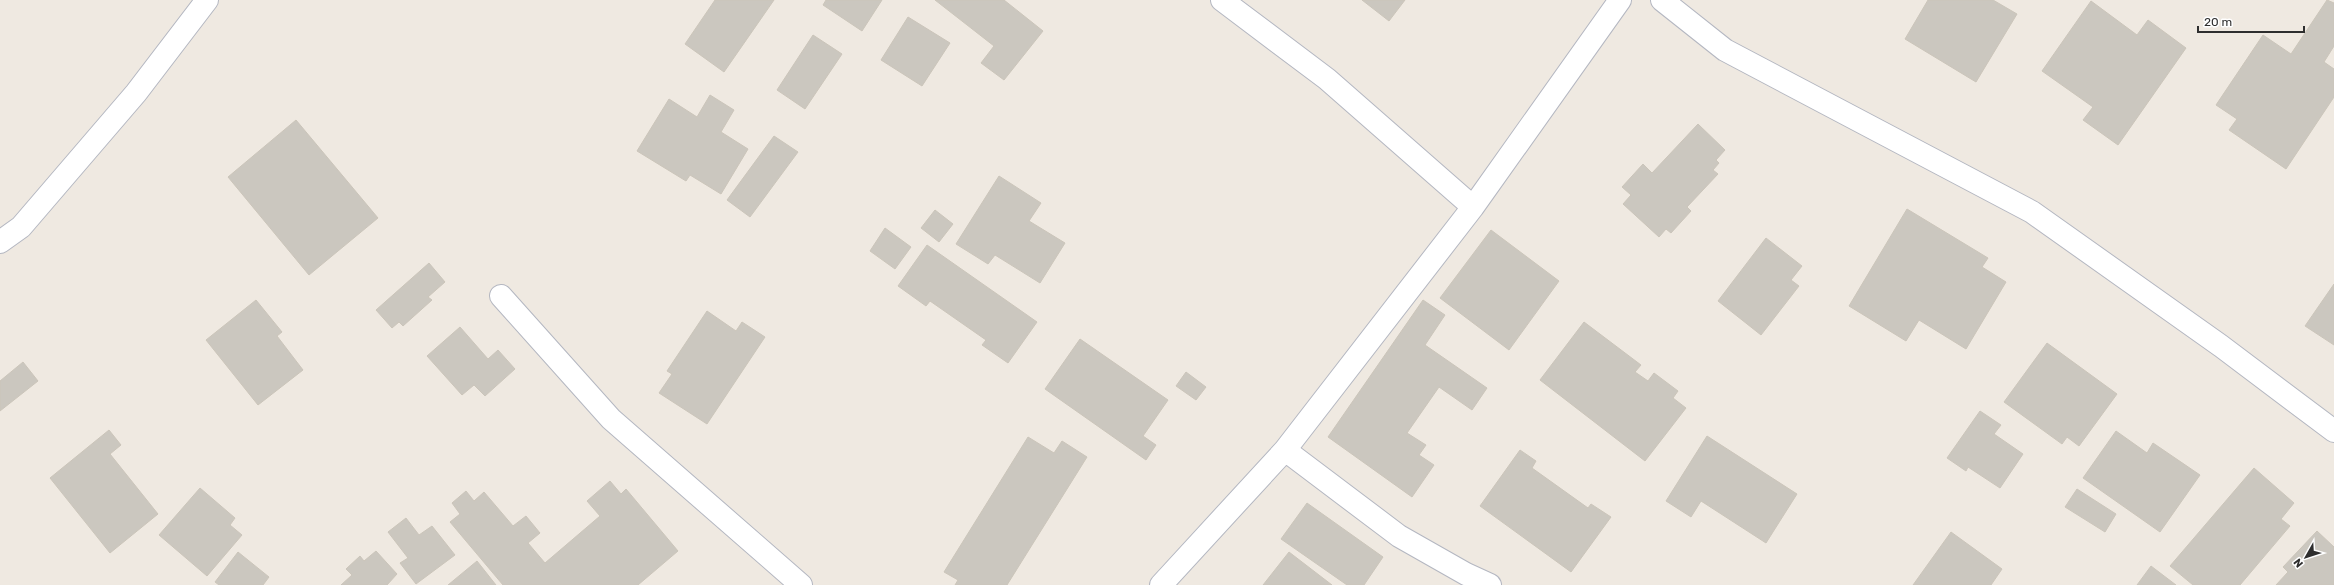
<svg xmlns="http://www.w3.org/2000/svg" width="2334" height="585" font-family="Rubik,sans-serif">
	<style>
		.building { fill: #cbc7bf; stroke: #cbc5ba }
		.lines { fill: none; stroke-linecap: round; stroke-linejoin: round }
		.minor-casing { stroke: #b4b7c1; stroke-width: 24 }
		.minor { stroke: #fff; stroke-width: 22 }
	</style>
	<rect width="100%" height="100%" fill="#efe9e1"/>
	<path class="building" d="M715,0H774L724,72L685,44Z
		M826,0H882L862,31L823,5Z
		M935,0H1004L1043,31L1004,80L981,63L994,46Z
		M1362,0H1405L1389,21Z
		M1928,0H1993L2017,14L1976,82L1905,39Z
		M2327,0L2334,3V46L2324,62L2334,69V97L2286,169L2229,130L2237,119L2216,105L2263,35L2291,54Z
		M2091,1L2137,35L2148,20L2186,48L2118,145L2083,120L2093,107L2042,71Z
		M908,17L950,43L922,86L881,60Z
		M813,35L842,54L805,109L777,90Z
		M710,95L734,110L721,132L748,149L721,194L690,175L686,181L637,151L669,99L697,117Z
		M296,120L378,218L309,275L228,177Z
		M1698,124L1725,150L1716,160L1719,163L1713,170L1718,174L1687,207L1691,211L1671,233L1666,229L1659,237L1623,204L1631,195L1622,187L1643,164L1652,173Z
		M774,136L798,152L750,217L727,200Z
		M999,176L1041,203L1029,221L1065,243L1040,283L995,255L988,264L956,244Z
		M1907,209L1988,258L1982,267L2006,282L1966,349L1919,320L1906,341L1849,306Z
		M935,210L953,224L939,242L921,228Z
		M885,228L911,247L895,269L870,251Z
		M1491,230L1559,281L1509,350L1440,298Z
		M1766,238L1802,266L1791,280L1799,286L1761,335L1718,301Z
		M927,245L1037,322L1008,363L982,345L986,340L930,301L926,306L898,286Z
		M429,263L445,282L428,297L432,300L403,326L399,322L392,328L376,310Z
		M2334,284V345L2305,326Z
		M256,300L282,332L277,336L303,370L258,405L206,340Z
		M1423,300L1445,315L1425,345L1487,388L1472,410L1439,387L1407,433L1426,445L1419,455L1434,465L1412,497L1328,437Z
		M707,311L736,331L742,322L765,337L707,424L659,393L672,374L667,371Z
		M1584,322L1641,365L1635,372L1648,381L1654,373L1678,391L1673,398L1686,408L1645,461L1540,380Z
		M460,327L488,359L498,350L515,369L485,396L474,385L462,395L427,356Z
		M1080,339L1168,400L1143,436L1156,445L1146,460L1045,389Z
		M2047,343L2117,394L2079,446L2067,437L2062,444L2004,402Z
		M23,362L38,381L0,411V381Z
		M1186,372L1206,387L1196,400L1176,386Z
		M1980,411L2001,425L1994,434L2023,454L2000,488L1968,467L1966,471L1947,458Z
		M109,430L121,445L110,454L158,514L110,553L50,478Z
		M2116,431L2147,453L2153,443L2200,475L2160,532L2083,478Z
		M1707,436L1797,494L1766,543L1701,501L1691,517L1666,501Z
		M1028,437L1054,453L1062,441L1087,457L1007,585H955L958,580L944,572Z
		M1520,450L1536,461L1532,468L1588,508L1591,504L1611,517L1571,572L1480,506Z
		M2254,468L2294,503L2281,519L2290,526L2240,585H2193L2170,566Z
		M610,481L621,494L626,489L678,551L638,585H503L450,522L460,514L452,503L466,491L474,501L484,492L513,526L526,516L540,533L528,543L545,563L600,516L587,501Z
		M200,488L235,518L230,525L242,535L207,576L159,535Z
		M2077,489L2116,514L2105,532L2065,507Z
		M1307,503L1383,557L1364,585H1347L1281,539Z
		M406,518L419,535L432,526L455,555L416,584L400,563L408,558L388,532Z
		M2317,531L2334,547V585H2276L2288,572L2283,567Z
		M1951,532L2002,569L1991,585H1913Z
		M376,551L397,574L387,585H341L352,575L346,569L360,556L364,561Z
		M238,552L269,577L263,585H219L215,582Z
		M1289,552L1332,585H1263Z
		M477,561L496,585H448Z
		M2151,566L2176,585H2137Z"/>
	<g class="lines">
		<g class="minor-casing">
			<path id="minor" d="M1222,0L1327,79L1473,207
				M1662,0L1725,50L2032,212L2221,346L2334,431
				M0,242L21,227L136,93L207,0
				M501,296L611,419L801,585
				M1285,450L1399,536L1466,574L1490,585
				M1161,585L1285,450L1473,207L1620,0"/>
		</g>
		<use href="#minor" class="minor"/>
	</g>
	<g transform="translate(2306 557) rotate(231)" stroke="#ffffff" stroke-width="3" paint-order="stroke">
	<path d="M0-3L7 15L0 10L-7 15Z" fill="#2e2e2e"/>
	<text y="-6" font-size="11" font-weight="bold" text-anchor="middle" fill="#2e2e2e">N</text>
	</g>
	<path d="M2198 26v6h106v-6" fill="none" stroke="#2e2e2e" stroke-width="2"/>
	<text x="2204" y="26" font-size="12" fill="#2e2e2e" stroke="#ffffff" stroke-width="3" paint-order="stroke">20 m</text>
</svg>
